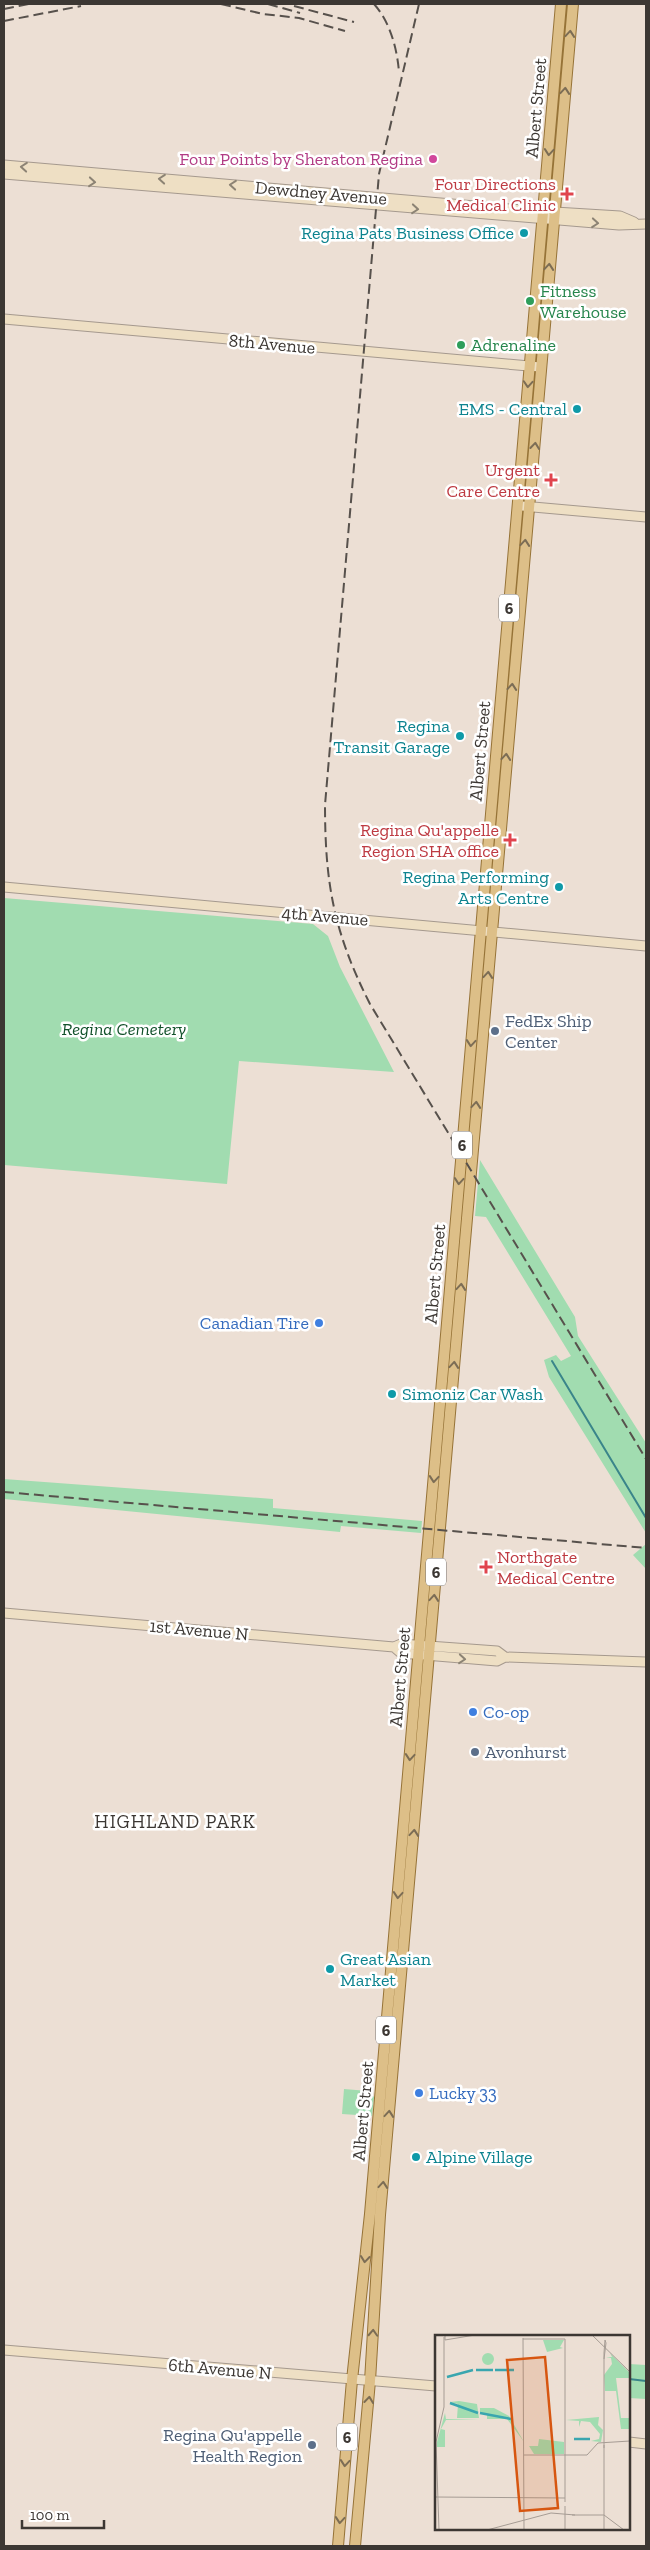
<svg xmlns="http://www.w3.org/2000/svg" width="650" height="2550" font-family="'Zilla Slab',serif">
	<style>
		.green { fill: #a1dcb0 }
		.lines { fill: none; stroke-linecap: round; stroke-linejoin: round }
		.stream { stroke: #3a858a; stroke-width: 2 }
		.secondary-casing { stroke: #a5998e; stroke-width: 11 }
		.primary-casing { stroke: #967337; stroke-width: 12 }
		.secondary { stroke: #eedfc4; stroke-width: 9 }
		.primary { stroke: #ddbf88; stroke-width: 10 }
		.rail { stroke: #57514c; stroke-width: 2; stroke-dasharray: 10 5; stroke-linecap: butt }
		.oneway { stroke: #7c6d55 }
		.oneway2 { stroke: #8c8374 }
		.hotel-dot { fill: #d1479c; stroke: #fff; stroke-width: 2 }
		.health-dot { fill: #e0444e; stroke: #fff; stroke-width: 2 }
		.culture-dot { fill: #0f9aa8; stroke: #fff; stroke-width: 2 }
		.leisure-dot { fill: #2e9e5b; stroke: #fff; stroke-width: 2 }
		.service-dot { fill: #5c6f8a; stroke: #fff; stroke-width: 2 }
		.shop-dot { fill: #3f7fe0; stroke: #fff; stroke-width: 2 }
		.labels { text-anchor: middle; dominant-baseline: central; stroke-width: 5; stroke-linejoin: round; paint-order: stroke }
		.shield { fill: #fff; stroke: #767370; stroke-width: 1 }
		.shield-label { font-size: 16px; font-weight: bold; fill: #3c3733 }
		.street-label { font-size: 18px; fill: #3c3733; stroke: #fff }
		.hotel-label { font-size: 18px; fill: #b23c85; stroke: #fff; text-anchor: end }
		.health-label { font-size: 18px; fill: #be3a42; stroke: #fff; text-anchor: end }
		.culture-label { font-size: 18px; fill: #0d838f; stroke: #fff; text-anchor: end }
		.leisure-label { font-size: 18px; fill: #27864d; stroke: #fff; text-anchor: start }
		.service-label { font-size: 18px; fill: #4e5e75; stroke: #fff; text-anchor: start }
		.park-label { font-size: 18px; font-style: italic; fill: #11512a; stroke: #fff }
		.shop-label { font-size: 18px; fill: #366cbe; stroke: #fff; text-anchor: start }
		.neighbourhood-label { font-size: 19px; letter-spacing: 1px; fill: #3c3733; stroke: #fff }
		.inset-river { fill: none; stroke: #39a6af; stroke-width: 2.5 }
		.inset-road { fill: none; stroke: #a69c94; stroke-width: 1 }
		.view { fill: #d75610; fill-opacity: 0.15; stroke: #d75610; stroke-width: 2.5 }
		.inset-edge { fill: none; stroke: #3c3733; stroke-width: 2.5 }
	</style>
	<rect width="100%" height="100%" fill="#ecdfd4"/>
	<path class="green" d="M4,898L313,924L328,936L340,967L394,1072L239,1061L227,1184L4,1165Z
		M480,1160L575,1317L578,1336L646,1443V1533L549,1377L544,1360L556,1355L561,1361L571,1356L486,1217L475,1216Z
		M4,1479L273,1499V1508L422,1521L421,1533L341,1526L340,1532L4,1499Z
		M646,1544V1569L633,1555Z
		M344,2089L368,2091L374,2097L372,2116L342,2114Z
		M629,2364L646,2365V2399L629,2398Z"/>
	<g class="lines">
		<path class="stream" d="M552,1361L646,1518
			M629,2379L646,2381"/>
		<g class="secondary-casing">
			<path id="secondary" d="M4,165L522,210L620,216L634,222
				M4,174L619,225L646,224
				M4,319L540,367
				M522,506L646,517
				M4,887L646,946
				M4,1613L394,1647L401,1644L497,1651L505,1657
				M394,1647L401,1653L497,1661L505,1657L646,1662
				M4,2350L436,2386
				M629,2442L646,2444"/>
		</g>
		<g class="primary-casing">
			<path id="primary" d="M338,2546L352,2380L370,2214L561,4
				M355,2546L370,2381L380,2215L573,4"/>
		</g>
		<use href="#secondary" class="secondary"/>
		<use href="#primary" class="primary"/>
		<path class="rail" d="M221,4L263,14L299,18L345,31
			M268,4L300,13
			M374,4C390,22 397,48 399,72
			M419,4L379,174L325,805C325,884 334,933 370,1004L646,1459
			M294,6L354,22
			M4,9L29,4
			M4,21L81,6
			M4,1492L646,1548"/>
	</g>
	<defs><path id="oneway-chevron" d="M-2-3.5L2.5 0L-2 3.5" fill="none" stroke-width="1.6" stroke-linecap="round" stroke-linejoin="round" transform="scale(1.25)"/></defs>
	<g class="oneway">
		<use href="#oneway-chevron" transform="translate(570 34) rotate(-85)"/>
		<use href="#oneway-chevron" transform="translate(565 91) rotate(-85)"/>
		<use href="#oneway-chevron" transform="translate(549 152) rotate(95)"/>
		<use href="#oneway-chevron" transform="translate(549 267) rotate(-85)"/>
		<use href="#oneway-chevron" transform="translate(528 384) rotate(94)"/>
		<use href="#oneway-chevron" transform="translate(535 446) rotate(-84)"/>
		<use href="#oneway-chevron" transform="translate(525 543) rotate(-85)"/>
		<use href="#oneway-chevron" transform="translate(512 687) rotate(-85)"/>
		<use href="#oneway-chevron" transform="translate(506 757) rotate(-85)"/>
		<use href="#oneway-chevron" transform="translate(488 975) rotate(-85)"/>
		<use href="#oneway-chevron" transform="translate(471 1043) rotate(95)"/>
		<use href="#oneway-chevron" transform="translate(476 1105) rotate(-85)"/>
		<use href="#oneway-chevron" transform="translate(459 1181) rotate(95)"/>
		<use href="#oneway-chevron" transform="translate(461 1287) rotate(-85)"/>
		<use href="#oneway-chevron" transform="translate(454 1365) rotate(-85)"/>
		<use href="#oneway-chevron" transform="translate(434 1479) rotate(95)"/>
		<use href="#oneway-chevron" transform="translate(434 1598) rotate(-85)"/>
		<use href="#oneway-chevron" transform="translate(410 1757) rotate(95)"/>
		<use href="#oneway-chevron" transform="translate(414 1833) rotate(-85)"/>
		<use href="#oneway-chevron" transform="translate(398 1895) rotate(95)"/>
		<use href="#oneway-chevron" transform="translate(389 2114) rotate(-85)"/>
		<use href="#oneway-chevron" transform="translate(383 2185) rotate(-85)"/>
		<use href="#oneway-chevron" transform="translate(365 2259) rotate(96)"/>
		<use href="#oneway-chevron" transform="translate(373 2333) rotate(-87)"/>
		<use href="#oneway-chevron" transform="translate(369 2400) rotate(-84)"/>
		<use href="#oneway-chevron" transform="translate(345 2463) rotate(95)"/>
		<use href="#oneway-chevron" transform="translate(340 2520) rotate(95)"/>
	</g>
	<g class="oneway2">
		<use href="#oneway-chevron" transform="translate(24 167) rotate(-175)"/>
		<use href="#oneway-chevron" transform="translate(162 179) rotate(-175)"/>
		<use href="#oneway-chevron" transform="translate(92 182) rotate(5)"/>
		<use href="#oneway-chevron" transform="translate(233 185) rotate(-175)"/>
		<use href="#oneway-chevron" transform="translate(415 209) rotate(5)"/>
		<use href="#oneway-chevron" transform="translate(595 223) rotate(5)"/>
		<use href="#oneway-chevron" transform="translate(462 1659) rotate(5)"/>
	</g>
	<circle class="hotel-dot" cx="433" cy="159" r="5"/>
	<g class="health-dot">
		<path d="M564.5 186.5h5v5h5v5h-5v5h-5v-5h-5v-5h5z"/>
		<path d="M548.5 472.5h5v5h5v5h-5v5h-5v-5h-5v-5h5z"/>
		<path d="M507.5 832.5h5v5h5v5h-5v5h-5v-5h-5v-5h5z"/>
		<path d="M483.5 1559.5h5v5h5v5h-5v5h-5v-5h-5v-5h5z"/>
	</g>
	<g class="culture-dot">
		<circle cx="524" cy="233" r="5"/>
		<circle cx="577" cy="409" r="5"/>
		<circle cx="460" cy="736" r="5"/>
		<circle cx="559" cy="887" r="5"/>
		<circle cx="392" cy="1394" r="5"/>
		<circle cx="330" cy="1969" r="5"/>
		<circle cx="416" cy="2157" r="5"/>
	</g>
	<g class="leisure-dot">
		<circle cx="530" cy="301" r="5"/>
		<circle cx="461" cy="345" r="5"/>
	</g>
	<g class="service-dot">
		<circle cx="495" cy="1031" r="5"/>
		<circle cx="475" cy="1752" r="5"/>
		<circle cx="312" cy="2445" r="5"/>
	</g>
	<g class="shop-dot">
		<circle cx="319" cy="1323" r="5"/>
		<circle cx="473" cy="1712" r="5"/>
		<circle cx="419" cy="2093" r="5"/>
	</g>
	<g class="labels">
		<g class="shield">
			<rect x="499" y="594.5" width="20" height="27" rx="4"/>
			<rect x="452" y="1131.5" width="20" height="27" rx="4"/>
			<rect x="426" y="1558.5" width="20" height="27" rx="4"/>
			<rect x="376" y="2016.5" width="20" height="27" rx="4"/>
			<rect x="337" y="2423.5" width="20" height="27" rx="4"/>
		</g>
		<g class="shield-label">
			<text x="509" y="608">6</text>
			<text x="462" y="1145">6</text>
			<text x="436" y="1572">6</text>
			<text x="386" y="2030">6</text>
			<text x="347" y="2437">6</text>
		</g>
		<g class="street-label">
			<text transform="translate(536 108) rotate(-85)">Albert Street</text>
			<text transform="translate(321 193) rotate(5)">Dewdney Avenue</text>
			<text transform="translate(272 344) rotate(5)">8th Avenue</text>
			<text transform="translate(480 751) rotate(-85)">Albert Street</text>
			<text transform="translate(325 916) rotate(5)">4th Avenue</text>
			<text transform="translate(435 1274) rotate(-85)">Albert Street</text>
			<text transform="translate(199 1630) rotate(5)">1st Avenue N</text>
			<text transform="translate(400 1677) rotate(-85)">Albert Street</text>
			<text transform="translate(363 2111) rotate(-85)">Albert Street</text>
			<text transform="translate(220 2369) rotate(5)">6th Avenue N</text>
		</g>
		<g class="hotel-label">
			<text x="423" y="159">Four Points by Sheraton Regina</text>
		</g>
		<g class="health-label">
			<text x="556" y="184">Four Directions<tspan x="556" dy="21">Medical Clinic</tspan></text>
			<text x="540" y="470">Urgent<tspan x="540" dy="21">Care Centre</tspan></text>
			<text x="499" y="830">Regina Qu'appelle<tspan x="499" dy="21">Region SHA office</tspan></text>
			<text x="497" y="1557" text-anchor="start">Northgate<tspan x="497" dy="21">Medical Centre</tspan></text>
		</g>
		<g class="culture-label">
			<text x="514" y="233">Regina Pats Business Office</text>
			<text x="567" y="409">EMS - Central</text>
			<text x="450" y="726">Regina<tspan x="450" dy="21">Transit Garage</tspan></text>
			<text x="549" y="877">Regina Performing<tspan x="549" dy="21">Arts Centre</tspan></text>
			<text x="402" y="1394" text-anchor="start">Simoniz Car Wash</text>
			<text x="340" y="1959" text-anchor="start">Great Asian<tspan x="340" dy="21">Market</tspan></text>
			<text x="426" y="2157" text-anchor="start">Alpine Village</text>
		</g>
		<g class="leisure-label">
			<text x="540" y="291">Fitness<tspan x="540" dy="21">Warehouse</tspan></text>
			<text x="471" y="345">Adrenaline</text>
		</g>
		<g class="service-label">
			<text x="505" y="1021">FedEx Ship<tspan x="505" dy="21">Center</tspan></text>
			<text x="485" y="1752">Avonhurst</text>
			<text x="302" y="2435" text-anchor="end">Regina Qu'appelle<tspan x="302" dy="21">Health Region</tspan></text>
		</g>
		<g class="park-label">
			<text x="124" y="1029">Regina Cemetery</text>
		</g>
		<g class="shop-label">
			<text x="309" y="1323" text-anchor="end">Canadian Tire</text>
			<text x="483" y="1712">Co-op</text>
			<text x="429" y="2093">Lucky 33</text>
		</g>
		<g class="neighbourhood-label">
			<text x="175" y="1821">HIGHLAND PARK</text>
		</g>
	</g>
	<g transform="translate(435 2335)">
		<rect width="195" height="195" fill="#ecdfd4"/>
		<path d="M108,5H129L125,12L128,13L112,17ZM47 24a6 6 0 1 1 12 0a6 6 0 1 1-12 0ZM175,18L195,38V43H181L186,83H194L195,94H186L181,56H170L169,40L177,29L176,23L171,22H177ZM24,66L42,69L44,83H22L23,69L15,67ZM45,73H59L74,81L89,107L72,84H52V79H45ZM10,78L11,84L44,85H11L6,94L10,95V112H2V107ZM164,82L163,90L168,95L166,107L156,106L164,104L165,99L155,87L146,86L144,92V86L131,85ZM104,104L129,107V119H99L94,111H103Z" fill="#a1dcb0"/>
		<path class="inset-river" d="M41,35H58M60,35H79M12,42L38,35M15,68L43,78M45,78L76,84M139,104H155"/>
		<path class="inset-road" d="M10,0V5L40,0M157,0L195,37M88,3L89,195M88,4H130M130,4V167M169,24L171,8L170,5L169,18V113M169,110V195M89,120H152L163,108L195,106M0,162L130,163M130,171V195M137,180H169M169,180L189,195M4,195L1,107L9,72V2M52,195L116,178L140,180"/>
		<path class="view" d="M110,22L123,173L85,176L72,25Z"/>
		<rect width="195" height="195" class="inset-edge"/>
	</g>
	<rect width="650" height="2550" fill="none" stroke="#3c3733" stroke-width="10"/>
	<path d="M22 2520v8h82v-8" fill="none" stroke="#3c3733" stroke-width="2.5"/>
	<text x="30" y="2520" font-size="15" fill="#3c3733" stroke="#ffffff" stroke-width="4" paint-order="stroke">100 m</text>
</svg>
